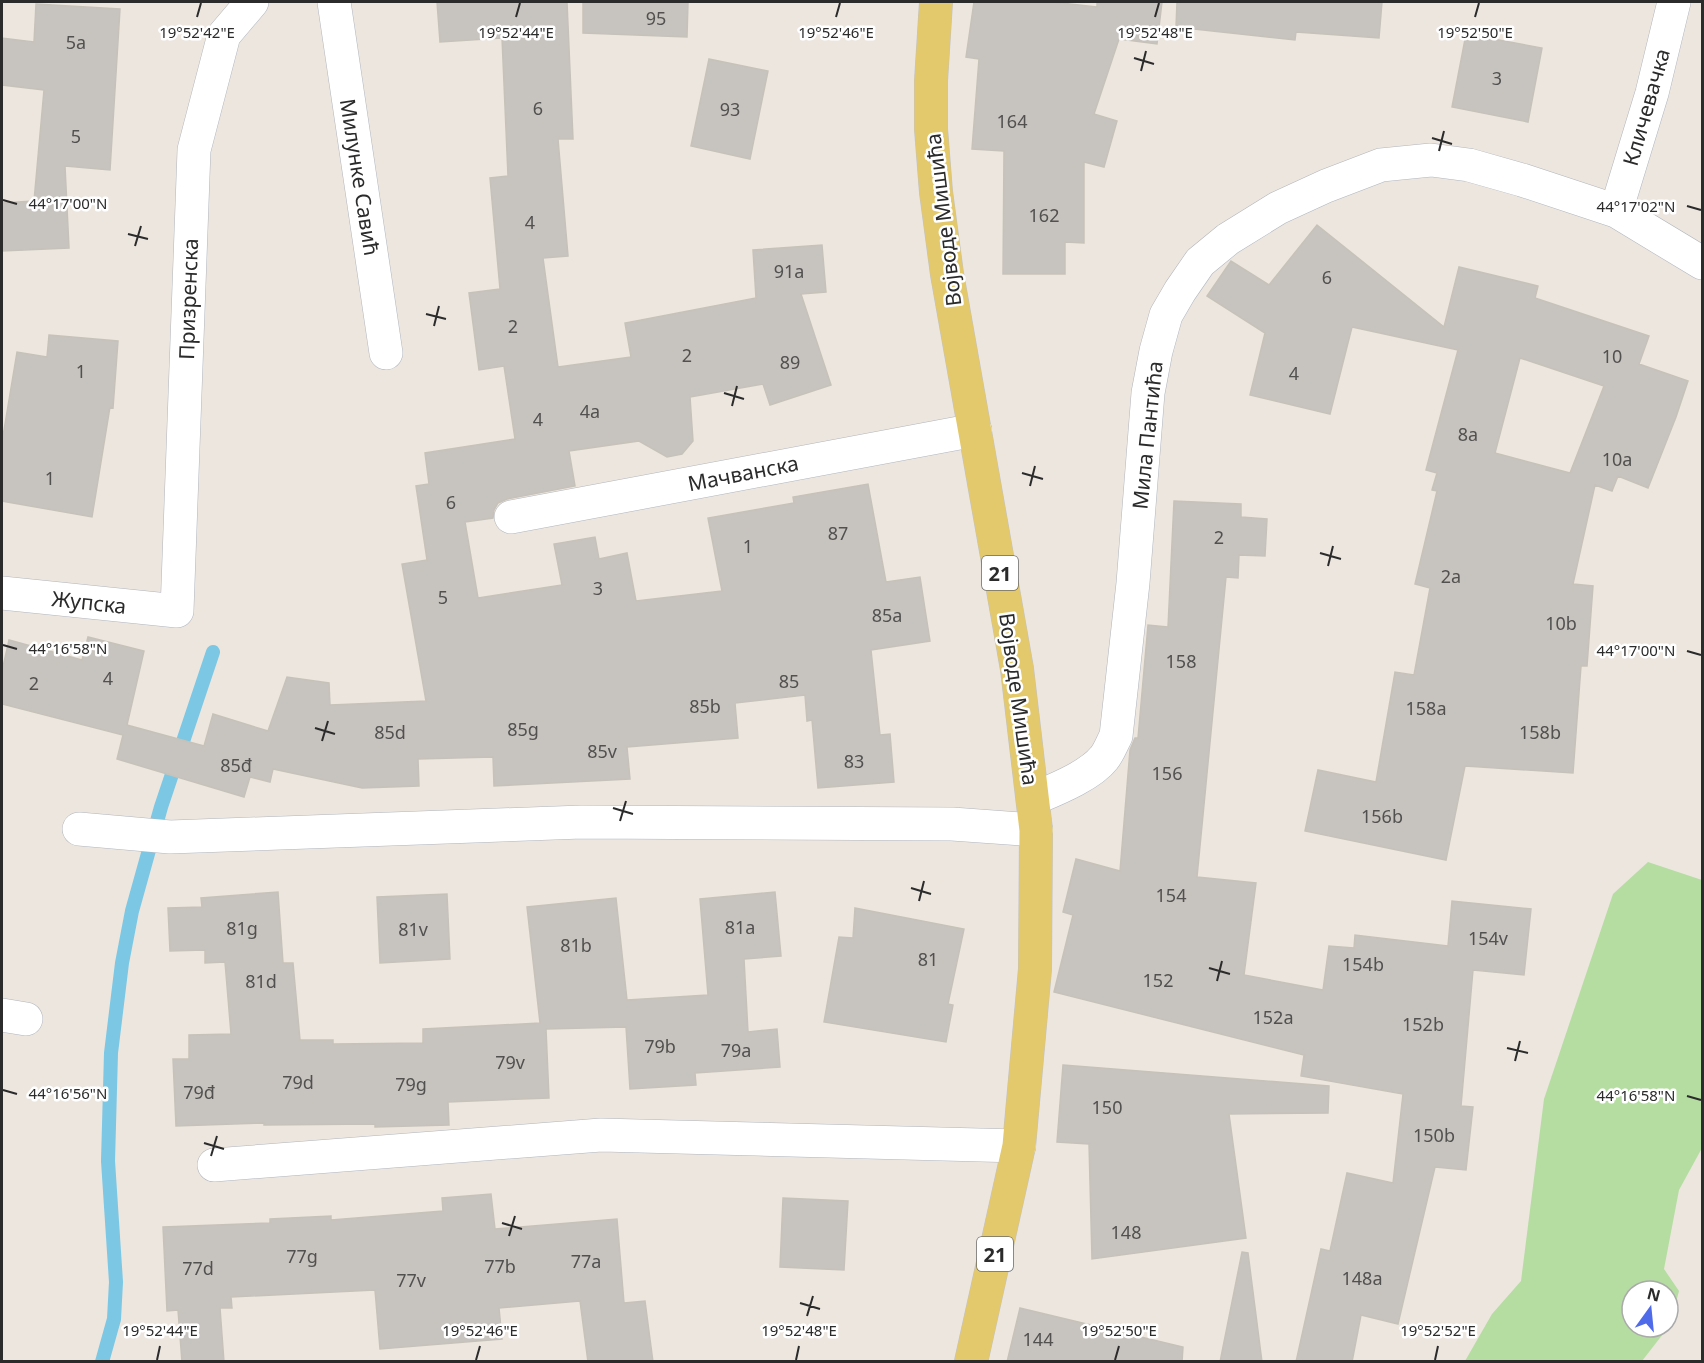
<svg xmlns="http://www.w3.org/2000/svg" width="1704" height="1363" font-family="'Noto Sans',sans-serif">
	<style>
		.green { fill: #b5dda1; fill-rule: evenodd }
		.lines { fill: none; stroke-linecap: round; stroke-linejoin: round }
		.stream { stroke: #7cc7e3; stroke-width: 14 }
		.building { fill: #c7c3be; stroke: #c7c2b9; stroke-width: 1.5; fill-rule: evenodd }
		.minor-casing { stroke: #b2b5bd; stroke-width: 34 }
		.primary-casing { stroke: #c4c4c4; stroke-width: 34 }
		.minor { stroke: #fff; stroke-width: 33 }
		.primary { stroke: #e3c86c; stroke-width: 33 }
		.ticks { fill: none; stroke: #2b2b2b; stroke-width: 2 }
		.labels { text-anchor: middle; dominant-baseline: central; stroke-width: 5; stroke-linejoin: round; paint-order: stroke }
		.number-label { font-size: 18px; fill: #525150 }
		.shield { fill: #fff; stroke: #6b6b6b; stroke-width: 1.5 }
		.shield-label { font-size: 20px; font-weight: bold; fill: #2b2b2b }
		.street-label { font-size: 21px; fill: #2b2b2b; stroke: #fff }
		.ticks-label { font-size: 15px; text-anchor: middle; fill: #2b2b2b; stroke: #fff; stroke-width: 5; stroke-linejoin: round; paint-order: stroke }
	</style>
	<rect width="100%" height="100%" fill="#ece6df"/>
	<path class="green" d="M1648,862L1702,880V1148L1679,1190L1664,1269L1679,1291L1670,1325L1642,1361H1465L1492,1314L1521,1281L1544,1099L1613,894ZM1632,1291H1668V1327H1632Z"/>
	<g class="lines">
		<path class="stream" d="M102,1362L114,1319L116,1282L108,1161L111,1053L122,963L132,911L161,807L213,652"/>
	</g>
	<path class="building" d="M437,2H567L573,139H558L568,256L543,258L558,367L631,357L625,323L756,298L753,250L822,245L826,292L801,294L831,385L770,405L763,384L690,397L693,441L682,454L667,457L639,441L569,451L575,486L507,499L498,503L494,510L493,518L465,522L478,598L562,585L554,544L595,537L599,559L627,553L636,601L722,591L708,518L794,503L793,497L868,484L886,582L920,577L930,641L871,650L880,735L890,734L894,782L818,788L812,720L807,721L805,695L735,703L738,738L627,747L630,779L494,786L493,757L418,759L419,786L362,788L273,769L270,782L250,777L244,797L117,759L123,735L2,704V671L9,640L82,660L88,637L144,651L127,725L204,746L213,714L268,731L287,677L329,683L330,705L426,701L402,564L427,560L416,486L429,484L425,453L515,439L504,366L479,370L469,293L500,289L490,178L508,176L502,38L440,42Z
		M583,2H688L687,37L583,33Z
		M974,2H1052L1097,7V2H1162L1157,44L1119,39L1094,114L1117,121L1104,167L1084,162V243L1065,242V274H1003L1004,151L972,149L979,59L966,57Z
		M1177,2H1382L1379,38L1296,32L1295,40L1176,27Z
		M36,4L120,9L110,170L65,166L69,248L2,251V203L34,201L44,90L2,85V38L34,42Z
		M1466,34L1542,48L1528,122L1452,107Z
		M709,59L768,71L750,159L691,146Z
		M1317,225L1444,327L1459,267L1538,286L1535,298L1649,336L1639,364L1688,381L1676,417L1648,488L1618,476L1612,491L1595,485L1573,584L1593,586L1587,666H1581L1573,773L1465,766L1446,860L1305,831L1318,770L1376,782L1395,672L1414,675L1430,588L1415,584L1437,491L1432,490L1437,473L1426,470L1458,350L1352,327L1330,414L1250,395L1265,333L1207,296L1231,261L1269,285ZM1520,358L1604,386L1570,473L1495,453Z
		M49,335L118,341L113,408L110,407L92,517L2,501V442L17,352L47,357Z
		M1174,501L1241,504V517L1267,519L1265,556L1239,555L1238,578L1226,577L1197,877L1256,883L1244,975L1323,990L1329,946L1354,948L1355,935L1448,946L1452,901L1531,909L1524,975L1473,970L1461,1106L1473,1107L1466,1170L1435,1167L1398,1324L1361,1315L1352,1362H1296L1321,1249L1330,1251L1347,1173L1393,1183L1403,1094L1301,1076L1304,1055L1054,992L1073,915L1063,912L1076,859L1120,871L1130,750L1135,738H1138L1148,625L1168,627Z
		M278,892L283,963H293L300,1040H333V1044L423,1043V1029L540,1023L527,907L616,898L627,1000L708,995L700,899L775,892L781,956L744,959L748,1032L777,1029L780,1067L695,1073L696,1085L630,1089L626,1027L546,1029L549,1098L448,1102L449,1125L375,1127V1124L264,1125V1123L176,1126L173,1059H189V1035L231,1034L225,962L205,963V950L170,951L168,908L202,907L201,898Z
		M447,894L450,959L380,963L377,897Z
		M855,908L964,929L948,1004L953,1005L946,1042L824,1022L839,937L853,938Z
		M1063,1065L1329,1086L1328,1113L1229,1114L1246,1238L1092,1259L1089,1144L1057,1142Z
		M491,1194L495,1229L617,1219L624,1303L645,1301L653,1362H588L580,1301L499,1308L502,1339L380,1349L375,1290L231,1297L232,1308H220L224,1362H182L178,1310L167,1311L163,1227L270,1223V1219L331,1216V1220L443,1211L442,1198Z
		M783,1198L848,1201L844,1270L780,1267Z
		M1242,1252L1248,1253L1262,1362H1220Z
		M1020,1308L1183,1347L1182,1362H1007Z"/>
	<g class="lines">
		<g class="minor-casing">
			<path id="minor" d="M334,2L386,353
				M1616,211L1652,93L1674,2
				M511,517L975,430
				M2,593L177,611L194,150L224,35L252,2
				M1033,799C1054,790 1090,776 1104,758C1109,752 1112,743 1116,736L1133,583L1148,393L1156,351L1166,315L1180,291L1200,262L1228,239L1278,208L1326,186L1381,165L1431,160L1469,165L1522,180L1616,211L1702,263
				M79,829L170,837L582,822L952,824L1036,830
				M2,1015L26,1019
				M214,1165L601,1135L1019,1146"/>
		</g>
		<g class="primary-casing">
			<path id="primary" d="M936,2L931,81V129L936,192L947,274L1017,669L1036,830L1035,969L1019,1146L971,1362"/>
		</g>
		<use href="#minor" class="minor"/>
		<use href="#primary" class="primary"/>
	</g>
	<path class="ticks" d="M197,17L201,3M516,17L520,3M836,17L840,3M1155,17L1159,3M1475,17L1479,3M1134,58L1154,64M1141,71L1146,51M1432,138L1452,144M1439,151L1444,131M3,200L17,204M1687,206L1701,210M128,234L148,239M135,246L141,226M426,314L446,319M434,326L439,306M724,393L744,399M732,406L737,386M1022,473L1043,479M1030,486L1035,466M1320,553L1341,559M1328,566L1333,546M3,645L17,649M1687,651L1701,655M315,728L335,734M322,741L328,721M613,808L633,814M620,821L626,801M911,888L931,894M919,901L924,881M1209,968L1230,974M1217,981L1222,961M1507,1048L1528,1053M1515,1061L1520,1041M3,1090L17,1094M1687,1096L1701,1100M204,1143L224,1149M211,1156L217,1136M502,1223L522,1229M509,1236L515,1216M800,1303L820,1309M807,1316L813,1296M157,1360L160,1346M476,1360L480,1346M796,1360L799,1346M1115,1360L1119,1346M1435,1360L1438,1346"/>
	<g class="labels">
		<g class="number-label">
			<text x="656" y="18">95</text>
			<text x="76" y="42">5a</text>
			<text x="1497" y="78">3</text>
			<text x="538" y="108">6</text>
			<text x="730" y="109">93</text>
			<text x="1012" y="121">164</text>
			<text x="76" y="136">5</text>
			<text x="1044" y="215">162</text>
			<text x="530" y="222">4</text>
			<text x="789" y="271">91a</text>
			<text x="1327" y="277">6</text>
			<text x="513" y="326">2</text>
			<text x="687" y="355">2</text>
			<text x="1612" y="356">10</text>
			<text x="790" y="362">89</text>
			<text x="81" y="371">1</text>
			<text x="1294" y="373">4</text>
			<text x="590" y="411">4a</text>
			<text x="538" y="419">4</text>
			<text x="1468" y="434">8a</text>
			<text x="1617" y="459">10a</text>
			<text x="50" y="478">1</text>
			<text x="451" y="502">6</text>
			<text x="838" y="533">87</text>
			<text x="1219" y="537">2</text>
			<text x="748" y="546">1</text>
			<text x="1451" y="576">2a</text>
			<text x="598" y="588">3</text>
			<text x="443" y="597">5</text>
			<text x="887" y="615">85a</text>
			<text x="1561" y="623">10b</text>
			<text x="1181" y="661">158</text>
			<text x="108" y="678">4</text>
			<text x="789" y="681">85</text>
			<text x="34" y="683">2</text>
			<text x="705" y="706">85b</text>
			<text x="1426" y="708">158a</text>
			<text x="523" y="729">85g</text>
			<text x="390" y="732">85d</text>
			<text x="1540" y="732">158b</text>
			<text x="602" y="751">85v</text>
			<text x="854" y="761">83</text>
			<text x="236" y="765">85đ</text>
			<text x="1167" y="773">156</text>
			<text x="1382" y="816">156b</text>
			<text x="1171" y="895">154</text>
			<text x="740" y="927">81a</text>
			<text x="242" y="928">81g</text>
			<text x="413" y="929">81v</text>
			<text x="1488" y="938">154v</text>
			<text x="576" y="945">81b</text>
			<text x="928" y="959">81</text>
			<text x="1363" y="964">154b</text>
			<text x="1158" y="980">152</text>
			<text x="261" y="981">81d</text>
			<text x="1273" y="1017">152a</text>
			<text x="1423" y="1024">152b</text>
			<text x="660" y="1046">79b</text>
			<text x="736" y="1050">79a</text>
			<text x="510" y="1062">79v</text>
			<text x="298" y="1082">79d</text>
			<text x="411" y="1084">79g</text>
			<text x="199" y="1092">79đ</text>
			<text x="1107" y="1107">150</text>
			<text x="1434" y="1135">150b</text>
			<text x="1126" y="1232">148</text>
			<text x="302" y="1256">77g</text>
			<text x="586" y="1261">77a</text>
			<text x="500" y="1266">77b</text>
			<text x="198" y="1268">77d</text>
			<text x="1362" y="1278">148a</text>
			<text x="411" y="1280">77v</text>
			<text x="1038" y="1339">144</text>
		</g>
		<g class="shield">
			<rect x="982" y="556" width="36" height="34" rx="4.5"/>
			<rect x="977" y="1237" width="36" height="34" rx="4.5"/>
		</g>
		<g class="shield-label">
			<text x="1000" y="573">21</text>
			<text x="995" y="1254">21</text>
		</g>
		<g class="street-label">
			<text transform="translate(1646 107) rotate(-74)">Кличевачка</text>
			<text transform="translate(360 177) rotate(81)">Милунке Савић</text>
			<text transform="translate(943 220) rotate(-97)">Војводе Мишића</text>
			<text transform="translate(188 299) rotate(-88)">Призренска</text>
			<text transform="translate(1147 435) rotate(-84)">Мила Пантића</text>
			<text transform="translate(743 473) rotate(-11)">Мачванска</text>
			<text transform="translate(89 602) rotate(6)">Жупска</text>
			<text transform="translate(1019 699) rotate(82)">Војводе Мишића</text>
		</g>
	</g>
	<g class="ticks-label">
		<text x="197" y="38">19°52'42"E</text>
		<text x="516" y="38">19°52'44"E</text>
		<text x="836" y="38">19°52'46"E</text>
		<text x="1155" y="38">19°52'48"E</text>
		<text x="1475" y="38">19°52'50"E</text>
		<text x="68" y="209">44°17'00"N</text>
		<text x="1636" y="212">44°17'02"N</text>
		<text x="68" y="654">44°16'58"N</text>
		<text x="1636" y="656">44°17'00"N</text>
		<text x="68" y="1099">44°16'56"N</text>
		<text x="1636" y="1101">44°16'58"N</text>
		<text x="160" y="1336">19°52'44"E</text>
		<text x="480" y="1336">19°52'46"E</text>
		<text x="799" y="1336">19°52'48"E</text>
		<text x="1119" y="1336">19°52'50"E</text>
		<text x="1438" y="1336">19°52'52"E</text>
	</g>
	<rect width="1704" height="1363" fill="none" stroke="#2b2b2b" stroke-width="6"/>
	<g transform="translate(1650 1309) rotate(15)"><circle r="28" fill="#ffffff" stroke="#aaaaaa" stroke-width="1.5"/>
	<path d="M0-4.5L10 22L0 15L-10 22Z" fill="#4f6be9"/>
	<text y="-9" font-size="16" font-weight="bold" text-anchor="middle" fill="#2b2b2b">N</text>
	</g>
</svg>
